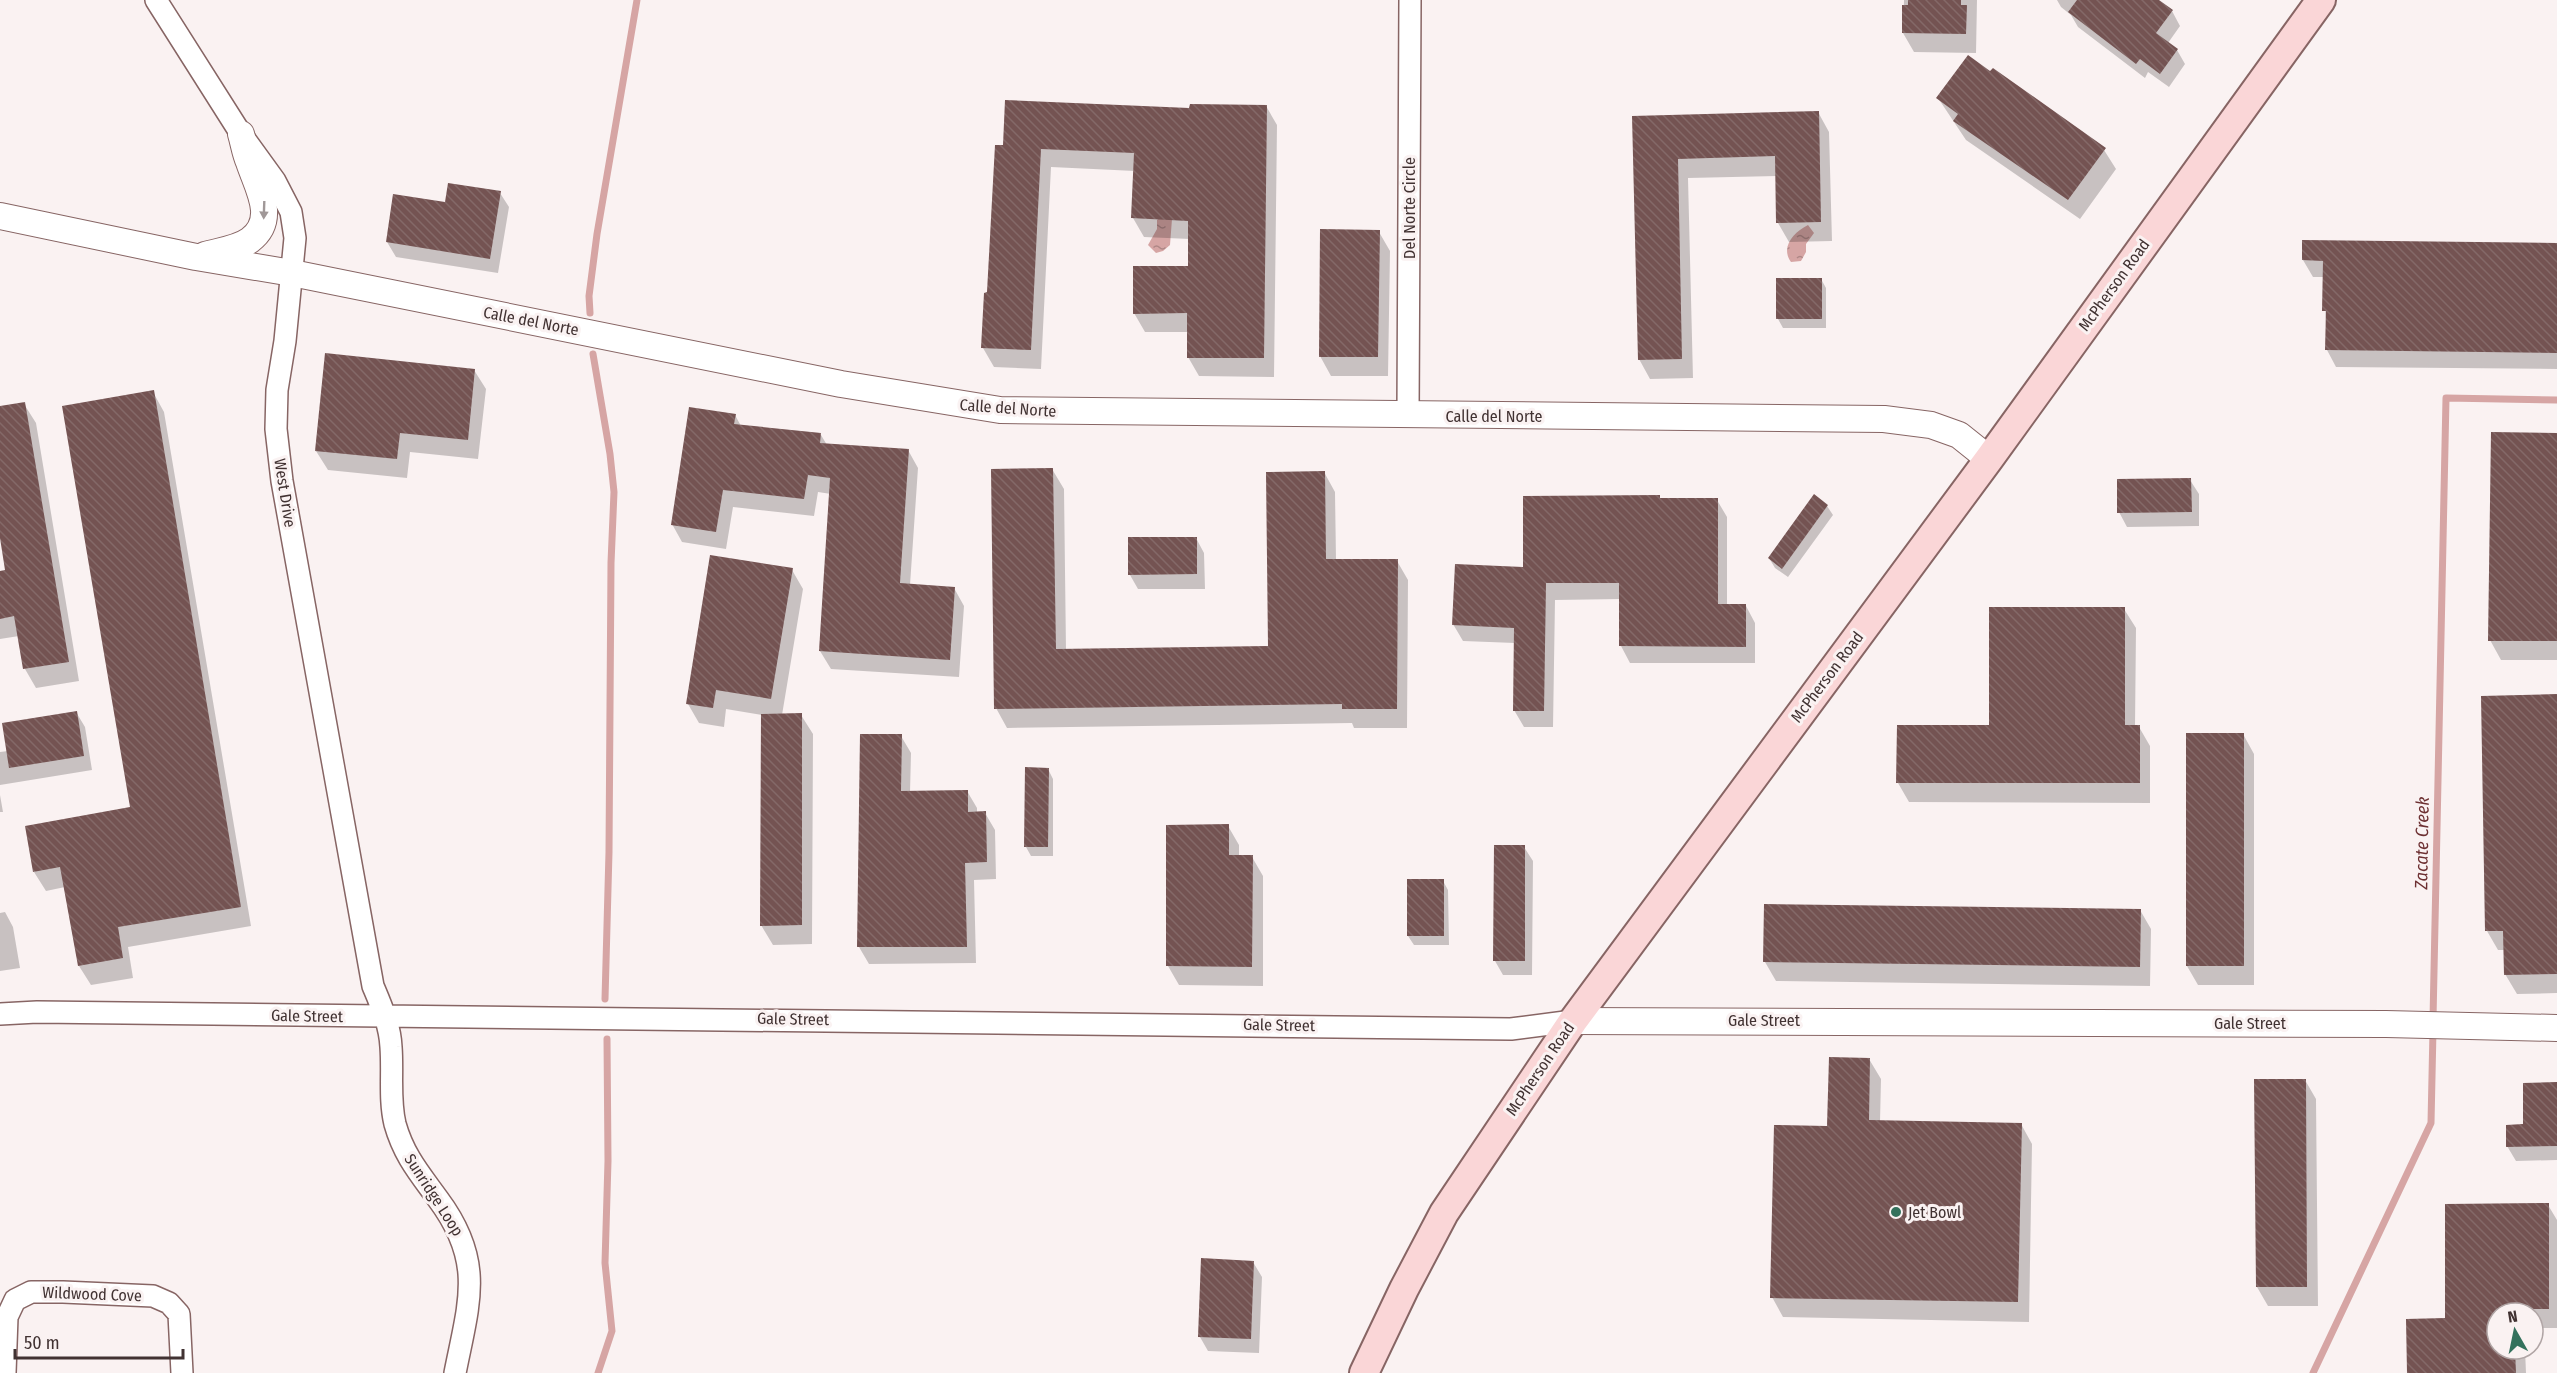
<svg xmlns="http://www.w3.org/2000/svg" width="2557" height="1373" font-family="'Fira Sans Condensed',sans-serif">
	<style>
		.water { fill: url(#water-ripples) }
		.shadow { fill: #0003 }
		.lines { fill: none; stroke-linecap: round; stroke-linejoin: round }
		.stream { stroke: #d6a5a4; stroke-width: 7 }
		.building { fill: url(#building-back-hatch) }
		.minor-casing { stroke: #876564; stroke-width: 24 }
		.tertiary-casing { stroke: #876564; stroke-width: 28 }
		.secondary-casing { stroke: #876564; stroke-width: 32 }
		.minor { stroke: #fff; stroke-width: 21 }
		.tertiary { stroke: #fff; stroke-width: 26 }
		.secondary { stroke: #fad6d7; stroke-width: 28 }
		.oneway { fill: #a09898 }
		.poi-dot { fill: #33715c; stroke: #faf2f2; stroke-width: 2 }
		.labels { text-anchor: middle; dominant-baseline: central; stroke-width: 6; stroke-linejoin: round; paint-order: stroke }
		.street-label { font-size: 16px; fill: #413232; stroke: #faf2f2 }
		.poi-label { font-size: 16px; fill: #413232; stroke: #faf2f2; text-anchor: start }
		.water-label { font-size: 18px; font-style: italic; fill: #6d3032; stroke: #faf2f2 }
	</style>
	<defs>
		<pattern id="water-ripples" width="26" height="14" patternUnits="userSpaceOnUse" patternTransform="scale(1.5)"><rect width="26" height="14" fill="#d6a5a4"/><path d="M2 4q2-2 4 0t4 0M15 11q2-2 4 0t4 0" fill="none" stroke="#af8786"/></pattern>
		<pattern id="building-back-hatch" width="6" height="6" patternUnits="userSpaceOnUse" patternTransform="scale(1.5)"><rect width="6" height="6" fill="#745352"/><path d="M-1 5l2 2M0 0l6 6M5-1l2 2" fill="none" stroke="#846968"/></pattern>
	</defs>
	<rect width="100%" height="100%" fill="#faf2f2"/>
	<path class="water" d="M1163,215L1172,219L1170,245L1163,251L1156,253L1148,245L1157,229V220Z
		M1808,225L1814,233L1806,244V252L1801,261L1791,262C1780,247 1794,232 1808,225Z"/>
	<path class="shadow" d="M1904,0H1977L1976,53L1914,52L1903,33Z
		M2057,0H2156L2172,11L2180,26L2168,43L2177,50L2185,64L2169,87L2148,72L2145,78L2078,27L2071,15L2061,7Z
		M1938,98L2104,150L2116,169L2080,219L1966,140Z
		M1266,106L1277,125L1274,377L1199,376L1188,357L1189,332H1145L1134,313L1189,267L1190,239L1144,237L1133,218L1135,171L1051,167L1041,369L994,367L983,348L1004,146L1191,110Z
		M1818,112L1829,132L1832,241L1789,242L1778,223L1777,176L1688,178L1693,378L1650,379L1639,359L1634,117Z
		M500,193L509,207L498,273L396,257L387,242Z
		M1379,232L1390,251L1388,376H1331L1320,356Z
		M2557,244V369L2336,367L2327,350L2324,277H2313L2303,260Z
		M1778,279H1821L1826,288V328H1783L1778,319Z
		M474,370L486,389L478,459L410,452L407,478L328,470L316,451Z
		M153,392L164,412L251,926L128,947L133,978L91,985L79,966L65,887L46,891L34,872L132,808Z
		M24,404L36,423L79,681L36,688L25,669L19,636L0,639V572L7,571L0,529V408Z
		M735,415L741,426L821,435L827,445L908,450L918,468L910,585L954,588L964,606L959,677L831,669L820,651L831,494L818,492L814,516L733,507L726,549L682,542L672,524Z
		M2557,434V660H2501L2490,640Z
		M1052,469L1064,489L1066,651L1269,648L1324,472L1335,492L1336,560L1397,561L1408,580L1407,728H1354L1352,723L1007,728L996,708Z
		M2190,480L2199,494V526L2127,527L2119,512Z
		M1661,500H1717L1727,517V606H1746L1755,623V663H1630L1621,646V599L1555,600L1553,727H1524L1514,710L1515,643L1463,641L1453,624L1525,569Z
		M1827,506L1833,515L1788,577L1775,568L1769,558Z
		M1196,538L1204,553L1205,589H1138L1130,575Z
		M792,570L803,589L782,715H801L813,734L812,944L773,945L761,925L762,715L726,709L724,727L699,723L688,704Z
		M2124,609L2136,628L2135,727H2139L2150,746V803L1909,802L1898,783L1991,727Z
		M2557,696V993L2517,994L2505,974V950H2498L2487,931Z
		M76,712L85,727L92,770L0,785V752L8,751Z
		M2243,734L2254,754V985H2198L2187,966Z
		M901,736L911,753L910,793L967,791L977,808V813H985L995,830L996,879L974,880L976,963L869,964L859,947Z
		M1048,769L1053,779V856H1031L1026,847Z
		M0,795L3,812H0Z
		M1228,826L1239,845V857H1252L1263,876V986L1179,985L1168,966Z
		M1524,847L1533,861L1532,975H1503L1495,961Z
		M1443,881L1448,890L1449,945H1414L1408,936Z
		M2140,910L2151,929L2150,986L1776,981L1765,962Z
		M5,912L13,927L20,968L0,971V913Z
		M1869,1059L1881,1079L1880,1122L2021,1124L2032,1144L2029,1322L1783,1317L1772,1297L1829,1128Z
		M2305,1080L2316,1099L2318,1306H2268L2257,1287Z
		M2557,1084V1160L2516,1161L2507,1146Z
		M2548,1205L2557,1220V1328H2533V1313H2497V1349H2525L2526,1373H2409L2447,1319Z
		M1253,1262L1262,1277L1259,1353L1208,1351L1200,1337Z"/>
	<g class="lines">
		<path class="stream" d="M590,313L589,296L597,234L637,0
			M593,354L610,454L614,492L611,563L609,852L605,999
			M2433,1019L2446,398L2557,400
			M598,1373L612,1331L605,1263L608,1161L607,1039
			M2313,1373L2431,1123L2433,1030"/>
	</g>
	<path class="building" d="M1908,0H1961V5H1967L1966,34L1902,33V5H1908Z
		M2077,0H2159L2173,10L2156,33L2178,49L2160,74L2140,59L2136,64L2068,12Z
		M1968,55L1990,71L1993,68L2106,148L2068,200L1953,121L1958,114L1936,98Z
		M1005,100L1189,108L1190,104L1267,105L1264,358H1187V313L1133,314V266H1188V221L1131,218L1134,153L1041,149L1031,350L981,348L984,293L987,292L995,145H1003Z
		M1819,111L1821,222L1776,223L1775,156L1678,159L1682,359L1638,360L1632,116Z
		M448,183L501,191L490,259L386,242L393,194L445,202Z
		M1320,229L1380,230L1378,357H1319Z
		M2302,240L2557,243V353L2325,350L2326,311H2322L2323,261L2302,260Z
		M1776,278H1822V319H1776Z
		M325,353L475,369L468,440L400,433L397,459L315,451Z
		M154,390L241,907L118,927L123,958L78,966L60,867L33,872L25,826L130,807L62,406Z
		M25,402L69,662L23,669L14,616L0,619V571L5,570L0,538V406Z
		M689,407L736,414L734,424L821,433L820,443L909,449L900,583L955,587L950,660L819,651L830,478L808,475L804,499L723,490L716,532L671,525Z
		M2491,432L2557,433V641H2488Z
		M1053,468L1056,649L1268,646L1266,472L1325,471L1326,559H1398L1397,709H1342V704L994,709L991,469Z
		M2191,478L2192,512L2117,513V479Z
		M1814,494L1828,505L1782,569L1768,558Z
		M1660,495V498H1718V604H1746V647L1619,646V583H1546L1544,711H1513L1514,628L1452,625L1455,564L1523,567V496Z
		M1128,537H1197V574L1128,575Z
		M710,555L793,568L771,699L716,690L713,708L686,704Z
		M1989,607H2125V725H2140V783H1896L1897,725H1989Z
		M2557,694V974L2504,975L2503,931H2485L2481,696Z
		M77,711L84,756L9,768L2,723Z
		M802,713V925L760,926L761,714Z
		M2186,733H2244V966H2186Z
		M860,734H902L901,791L968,790V812L986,811L987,862L965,863L967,947H857Z
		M1025,767L1049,768L1048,847H1024Z
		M1229,824V855H1253L1252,967L1166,966V825Z
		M1494,845H1525V961H1493Z
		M1407,879H1444V936H1407Z
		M1764,904L2141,909L2140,967L1763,962Z
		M1829,1057L1870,1058L1869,1120L2022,1123L2018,1302L1770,1298L1774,1125L1827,1126Z
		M2254,1079H2306L2307,1287H2256Z
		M2557,1082V1146L2506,1147V1125L2523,1124V1083Z
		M2549,1203V1309H2497V1349H2515L2516,1373H2407L2406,1319L2445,1318V1204Z
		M1201,1258L1254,1261L1251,1339L1198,1337Z"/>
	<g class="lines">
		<g class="minor-casing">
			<path id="minor" d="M156,0L241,134L275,181L291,212L295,238L285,341L277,390L276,429L282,481L373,986C381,1005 390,1025 391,1047C393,1073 389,1099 395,1124C404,1156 420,1174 438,1199C485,1262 469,1302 455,1373
				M1408,415L1410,0
				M0,1014L37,1012L1511,1029L1573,1021
				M5,1373L7,1317L15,1300L31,1292H63L153,1296L169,1303L179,1314L182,1373"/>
		</g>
		<g class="tertiary-casing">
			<path id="tertiary" d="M0,216L196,257L292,273L841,384L1000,410L1884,419L1931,425L1959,435L1989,459
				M205,255C219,251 238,249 250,240C278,219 257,187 249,162C245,153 244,144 241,134
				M1573,1021L2386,1024L2557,1028"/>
		</g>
		<g class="secondary-casing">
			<path id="secondary" d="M1364,1373L1404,1289L1444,1213L1573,1021L1989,459L2321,0"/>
		</g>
		<use href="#minor" class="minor"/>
		<use href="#tertiary" class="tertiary"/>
		<use href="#secondary" class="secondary"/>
	</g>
	<defs><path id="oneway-solid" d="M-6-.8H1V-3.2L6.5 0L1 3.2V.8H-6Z" transform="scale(1.5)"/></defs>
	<use class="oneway" href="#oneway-solid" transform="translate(264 210) rotate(92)"/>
	<circle class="poi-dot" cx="1896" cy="1212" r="6"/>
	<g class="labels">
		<g class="street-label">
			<text transform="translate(1409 208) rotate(-90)">Del Norte Circle</text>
			<text transform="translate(2114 285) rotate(-54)">McPherson Road</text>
			<text transform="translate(531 321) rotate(11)">Calle del Norte</text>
			<text transform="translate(1008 408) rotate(4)">Calle del Norte</text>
			<text x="1494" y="416">Calle del Norte</text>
			<text transform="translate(285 493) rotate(81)">West Drive</text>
			<text transform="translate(1827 677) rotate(-53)">McPherson Road</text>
			<text transform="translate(307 1016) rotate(1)">Gale Street</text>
			<text transform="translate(793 1019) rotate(1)">Gale Street</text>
			<text x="1764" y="1020">Gale Street</text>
			<text x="2250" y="1023">Gale Street</text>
			<text transform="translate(1279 1025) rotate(1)">Gale Street</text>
			<text transform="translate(1540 1069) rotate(-56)">McPherson Road</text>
			<text transform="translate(434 1195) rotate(57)">Sunridge Loop</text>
			<text transform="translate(92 1294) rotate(2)">Wildwood Cove</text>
		</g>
		<g class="poi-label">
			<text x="1908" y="1212">Jet Bowl</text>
		</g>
		<g class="water-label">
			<text transform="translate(2422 843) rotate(-89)">Zacate Creek</text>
		</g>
	</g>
	<g transform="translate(2515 1331) rotate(351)"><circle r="28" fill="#faf2f2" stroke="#b0a5a5" stroke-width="1.5"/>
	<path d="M0-4.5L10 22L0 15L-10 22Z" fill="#33715c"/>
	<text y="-9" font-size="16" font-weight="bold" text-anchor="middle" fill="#413232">N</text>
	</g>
	<path d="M15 1349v9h168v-9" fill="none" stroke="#413232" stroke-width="3"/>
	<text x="24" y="1349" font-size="18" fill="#413232" stroke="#faf2f2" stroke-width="4.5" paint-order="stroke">50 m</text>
</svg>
